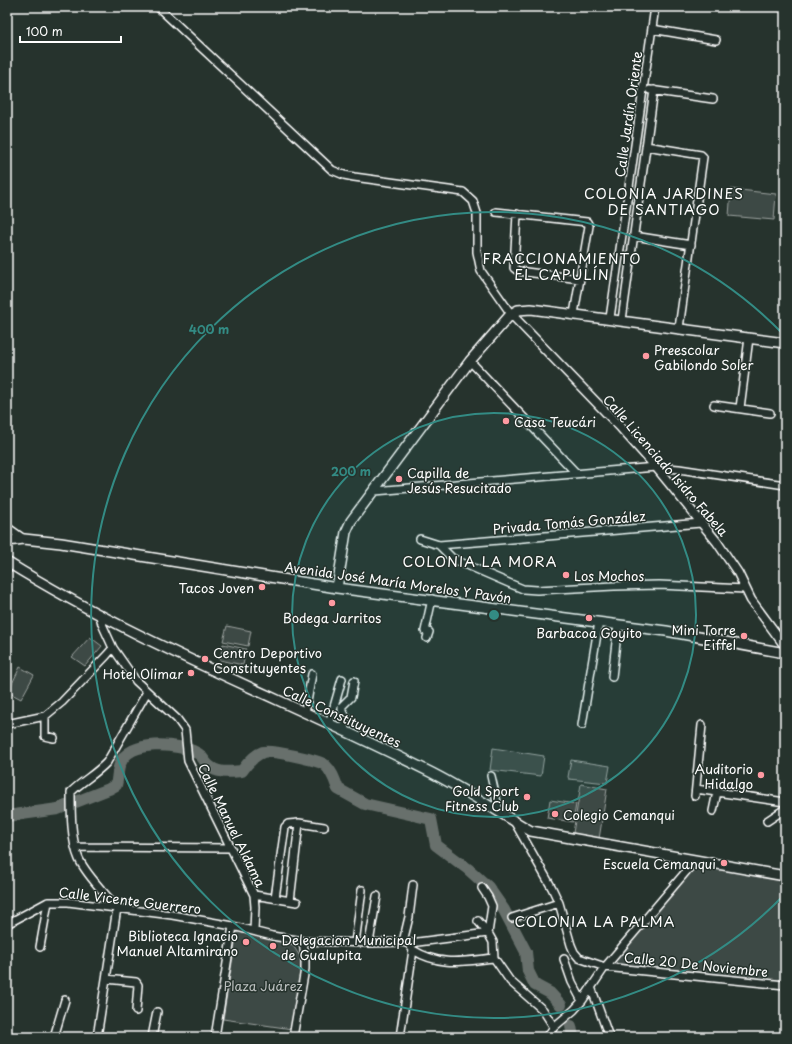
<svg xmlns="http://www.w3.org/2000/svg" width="792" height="1044" font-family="'Playpen Sans',sans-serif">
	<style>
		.green { fill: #3e4944; stroke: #9ea4a2 }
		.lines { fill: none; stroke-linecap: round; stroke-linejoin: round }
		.river { stroke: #67706c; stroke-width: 12 }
		.minor-casing { stroke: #fff; stroke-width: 10 }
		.tertiary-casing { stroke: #fff; stroke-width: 11 }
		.secondary-casing { stroke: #fff; stroke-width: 12 }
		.minor { stroke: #26332d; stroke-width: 7 }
		.tertiary { stroke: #26332d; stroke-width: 8 }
		.secondary { stroke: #26332d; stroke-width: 9 }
		.ring { fill: none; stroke: #338b84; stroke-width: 2 }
		.poi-dot { fill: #ff9aa2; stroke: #26332d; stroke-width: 1.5 }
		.labels { text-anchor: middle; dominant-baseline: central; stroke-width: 3; stroke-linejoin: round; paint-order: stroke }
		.street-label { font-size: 13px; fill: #fff; stroke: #26332d }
		.poi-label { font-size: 13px; fill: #fff; stroke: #26332d; text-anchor: start }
		.park-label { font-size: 13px; fill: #bbbfbe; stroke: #26332d }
		.neighbourhood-label { font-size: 14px; letter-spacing: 1px; fill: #fff; stroke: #26332d }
		.centre { fill: #338b84; stroke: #26332d; stroke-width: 2 }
		.ring-label { font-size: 12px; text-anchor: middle; font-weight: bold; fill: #338b84; stroke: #26332d; stroke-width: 3; stroke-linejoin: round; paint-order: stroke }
	</style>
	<rect width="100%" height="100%" fill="#26332d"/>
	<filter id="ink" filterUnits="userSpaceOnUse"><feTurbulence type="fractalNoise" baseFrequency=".025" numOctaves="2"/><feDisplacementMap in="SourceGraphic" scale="8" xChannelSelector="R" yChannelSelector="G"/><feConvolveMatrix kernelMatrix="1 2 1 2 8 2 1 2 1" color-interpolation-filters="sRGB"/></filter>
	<g filter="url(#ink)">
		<path class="green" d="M731,189L776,194L774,220L729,216Z
			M227,626L251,631L248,646L223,641Z
			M90,637L102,646L85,666L72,657Z
			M223,644L246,649L243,665L220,660Z
			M20,667L34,675L21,699L8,692Z
			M493,748L544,756L541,776L490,770Z
			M571,760L610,766L607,783L569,779L568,777Z
			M581,784L607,789L599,839L573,833Z
			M550,800L576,804L573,822L547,818Z
			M695,863L785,875V981L618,964L614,960Z
			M237,932L287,942L294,947L303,961L292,1029L223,1019Z"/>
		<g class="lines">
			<path class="river" d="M7,816L58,809L109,789L116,785C118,779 117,771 120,764C129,739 178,743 197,753C202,755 204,761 208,765C217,774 230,772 242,771C247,764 254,755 263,752C271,750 319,760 325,765C332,771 335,781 338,789L365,804L431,819L436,845L468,869L488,887L504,910L526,952L528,971L535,985L550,993L561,1005
				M571,1026L573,1037"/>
			<g class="minor-casing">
				<path id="minor" d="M158,7L332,170L344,175L354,177L463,192L473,201L477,213V252L481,271L511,314
					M652,29L716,40
					M650,90L713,99
					M646,146L701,155L703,157L679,328
					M496,212L587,222L589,226L574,314
					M517,214L514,268L518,271L580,279
					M634,236L691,245
					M610,318L655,7
					M622,320L654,90
					M470,361L576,473
					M714,405L770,413
					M740,408L749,338
					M375,491L656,467L679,469L785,485
					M7,527L24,539
					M420,539L439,545L701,523
					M439,545L452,558L460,562L511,584L523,589L537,590L614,586L659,585L745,589
					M100,616L102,624L113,648L136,681L177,719L185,730L188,761L254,895L255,907L254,931
					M427,638L429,632L425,631L432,599
					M612,677L618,625
					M305,713L312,674
					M45,716V736L54,738
					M7,724L45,716L62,702L107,655L113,648
					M329,724L342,679
					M582,725L599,622
					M344,731L346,717L342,710V706L351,697L354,681
					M491,776L499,811
					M696,789L785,802
					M695,796L702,725
					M713,811L717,792
					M514,821L552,888L559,903L571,945L574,952L579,958L605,967L785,985
					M767,821L785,809
					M75,847L231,848
					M482,888L488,897L492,906L488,933L493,942L494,958
					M254,895L297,902
					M275,898L285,827L288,824L299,823L324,827
					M290,901L299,823
					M512,918L559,903
					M478,921L488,933
					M7,924L48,902H68L172,915L233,926L272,936L303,941L369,943L403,942L409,944
					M403,942L409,917L413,885
					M355,943L362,890
					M369,943L377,896
					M409,944L418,942L488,933
					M40,947L48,902
					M413,950C441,967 463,961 494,958
					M494,958L510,981L543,1010L554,1027
					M564,959L572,982L582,1001
					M106,979L136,982L138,985L136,1011
					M591,987L609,1037
					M54,1037L65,1000
					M97,1037L117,908C105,893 87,876 79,859C71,841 71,813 71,792C82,781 96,774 107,762L147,692
					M152,1037L157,1012
					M215,1037L233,926
					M293,1037L305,969V957L303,941
					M400,1037L413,950L409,944
					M547,1037L554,1027L574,1010L582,1001L605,967L695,861"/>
			</g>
			<g class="tertiary-casing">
				<path id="tertiary" d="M511,314L621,428L656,467L717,542L738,573L751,600L785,646"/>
			</g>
			<g class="secondary-casing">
				<path id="secondary" d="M7,541L24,539L61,543L337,588L666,631L785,653
					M7,562C140,645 287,700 426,770C463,788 496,811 531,831L785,876
					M337,588L346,532L351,521L470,361L511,314L518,310L531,309L785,343"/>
			</g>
			<use href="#minor" class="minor"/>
			<use href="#tertiary" class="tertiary"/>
			<use href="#secondary" class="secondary"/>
		</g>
	</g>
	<circle cx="494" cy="615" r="202" fill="#338b84" fill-opacity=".12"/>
	<g class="ring">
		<circle cx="494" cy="615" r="202"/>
		<path d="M784 895A403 403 0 1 1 784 335"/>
	</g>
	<g class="poi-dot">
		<circle cx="646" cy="356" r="4"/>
		<circle cx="506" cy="421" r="4"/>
		<circle cx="399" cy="479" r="4"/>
		<circle cx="566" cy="575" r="4"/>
		<circle cx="262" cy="587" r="4"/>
		<circle cx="332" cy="603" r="4"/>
		<circle cx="589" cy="618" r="4"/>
		<circle cx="744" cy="636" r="4"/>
		<circle cx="205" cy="659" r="4"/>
		<circle cx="191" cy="673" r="4"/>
		<circle cx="761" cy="775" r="4"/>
		<circle cx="527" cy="797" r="4"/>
		<circle cx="555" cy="814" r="4"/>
		<circle cx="724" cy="863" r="4"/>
		<circle cx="246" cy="942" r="4"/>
		<circle cx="273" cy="946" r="4"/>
	</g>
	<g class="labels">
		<g class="street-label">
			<text transform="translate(628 114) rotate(-82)">Calle Jardín Oriente</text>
			<text transform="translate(666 465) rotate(49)">Calle Licenciado Isidro Fabela</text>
			<text transform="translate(569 522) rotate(-5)">Privada Tomás González</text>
			<text transform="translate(398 582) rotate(8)">Avenida José María Morelos Y Pavón</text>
			<text transform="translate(342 716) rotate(25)">Calle Constituyentes</text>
			<text transform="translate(232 825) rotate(64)">Calle Manuel Aldama</text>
			<text transform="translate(130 900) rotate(7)">Calle Vicente Guerrero</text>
			<text transform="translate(696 964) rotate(6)">Calle 20 De Noviembre</text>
		</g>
		<g class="poi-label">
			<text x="654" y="349">Preescolar<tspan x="654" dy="15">Gabilondo Soler</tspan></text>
			<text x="514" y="421">Casa Teucári</text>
			<text x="407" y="472">Capilla de<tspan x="407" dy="15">Jesús Resucitado</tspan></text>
			<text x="574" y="575">Los Mochos</text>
			<text x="254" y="587" text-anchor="end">Tacos Joven</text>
			<text x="332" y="617" text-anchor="middle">Bodega Jarritos</text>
			<text x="736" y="629" text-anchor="end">Mini Torre<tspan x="736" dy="15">Eiffel</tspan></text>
			<text x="589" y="632" text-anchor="middle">Barbacoa Goyito</text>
			<text x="213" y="652">Centro Deportivo<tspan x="213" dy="15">Constituyentes</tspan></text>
			<text x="183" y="673" text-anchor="end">Hotel Olimar</text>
			<text x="753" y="768" text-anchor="end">Auditorio<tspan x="753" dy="15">Hidalgo</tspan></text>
			<text x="519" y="790" text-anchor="end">Gold Sport<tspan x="519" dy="15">Fitness Club</tspan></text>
			<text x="563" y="814">Colegio Cemanqui</text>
			<text x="716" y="863" text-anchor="end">Escuela Cemanqui</text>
			<text x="238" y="935" text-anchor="end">Biblioteca Ignacio<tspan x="238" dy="15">Manuel Altamirano</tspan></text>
			<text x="281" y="939">Delegacion Municipal<tspan x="281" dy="15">de Gualupita</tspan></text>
		</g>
		<g class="park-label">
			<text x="263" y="985">Plaza Juárez</text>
		</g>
		<g class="neighbourhood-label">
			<text x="664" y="193">COLONIA JARDINES<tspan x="664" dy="16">DE SANTIAGO</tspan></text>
			<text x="562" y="258">FRACCIONAMIENTO<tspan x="562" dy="16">EL CAPULÍN</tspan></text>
			<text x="480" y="561">COLONIA LA MORA</text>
			<text x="595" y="921">COLONIA LA PALMA</text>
		</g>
	</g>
	<circle cx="494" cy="615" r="6" class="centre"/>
	<g class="ring-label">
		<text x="209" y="334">400 m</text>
		<text x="351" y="476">200 m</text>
	</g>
	<rect width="792" height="1044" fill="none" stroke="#26332d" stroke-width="24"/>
	<rect x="12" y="12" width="768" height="1020" fill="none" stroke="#fff" stroke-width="1.5" filter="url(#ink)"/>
	<path d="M20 36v6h101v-6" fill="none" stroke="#ffffff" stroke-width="2"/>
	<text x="26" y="36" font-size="12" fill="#ffffff" stroke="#26332d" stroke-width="3" paint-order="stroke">100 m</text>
</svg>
